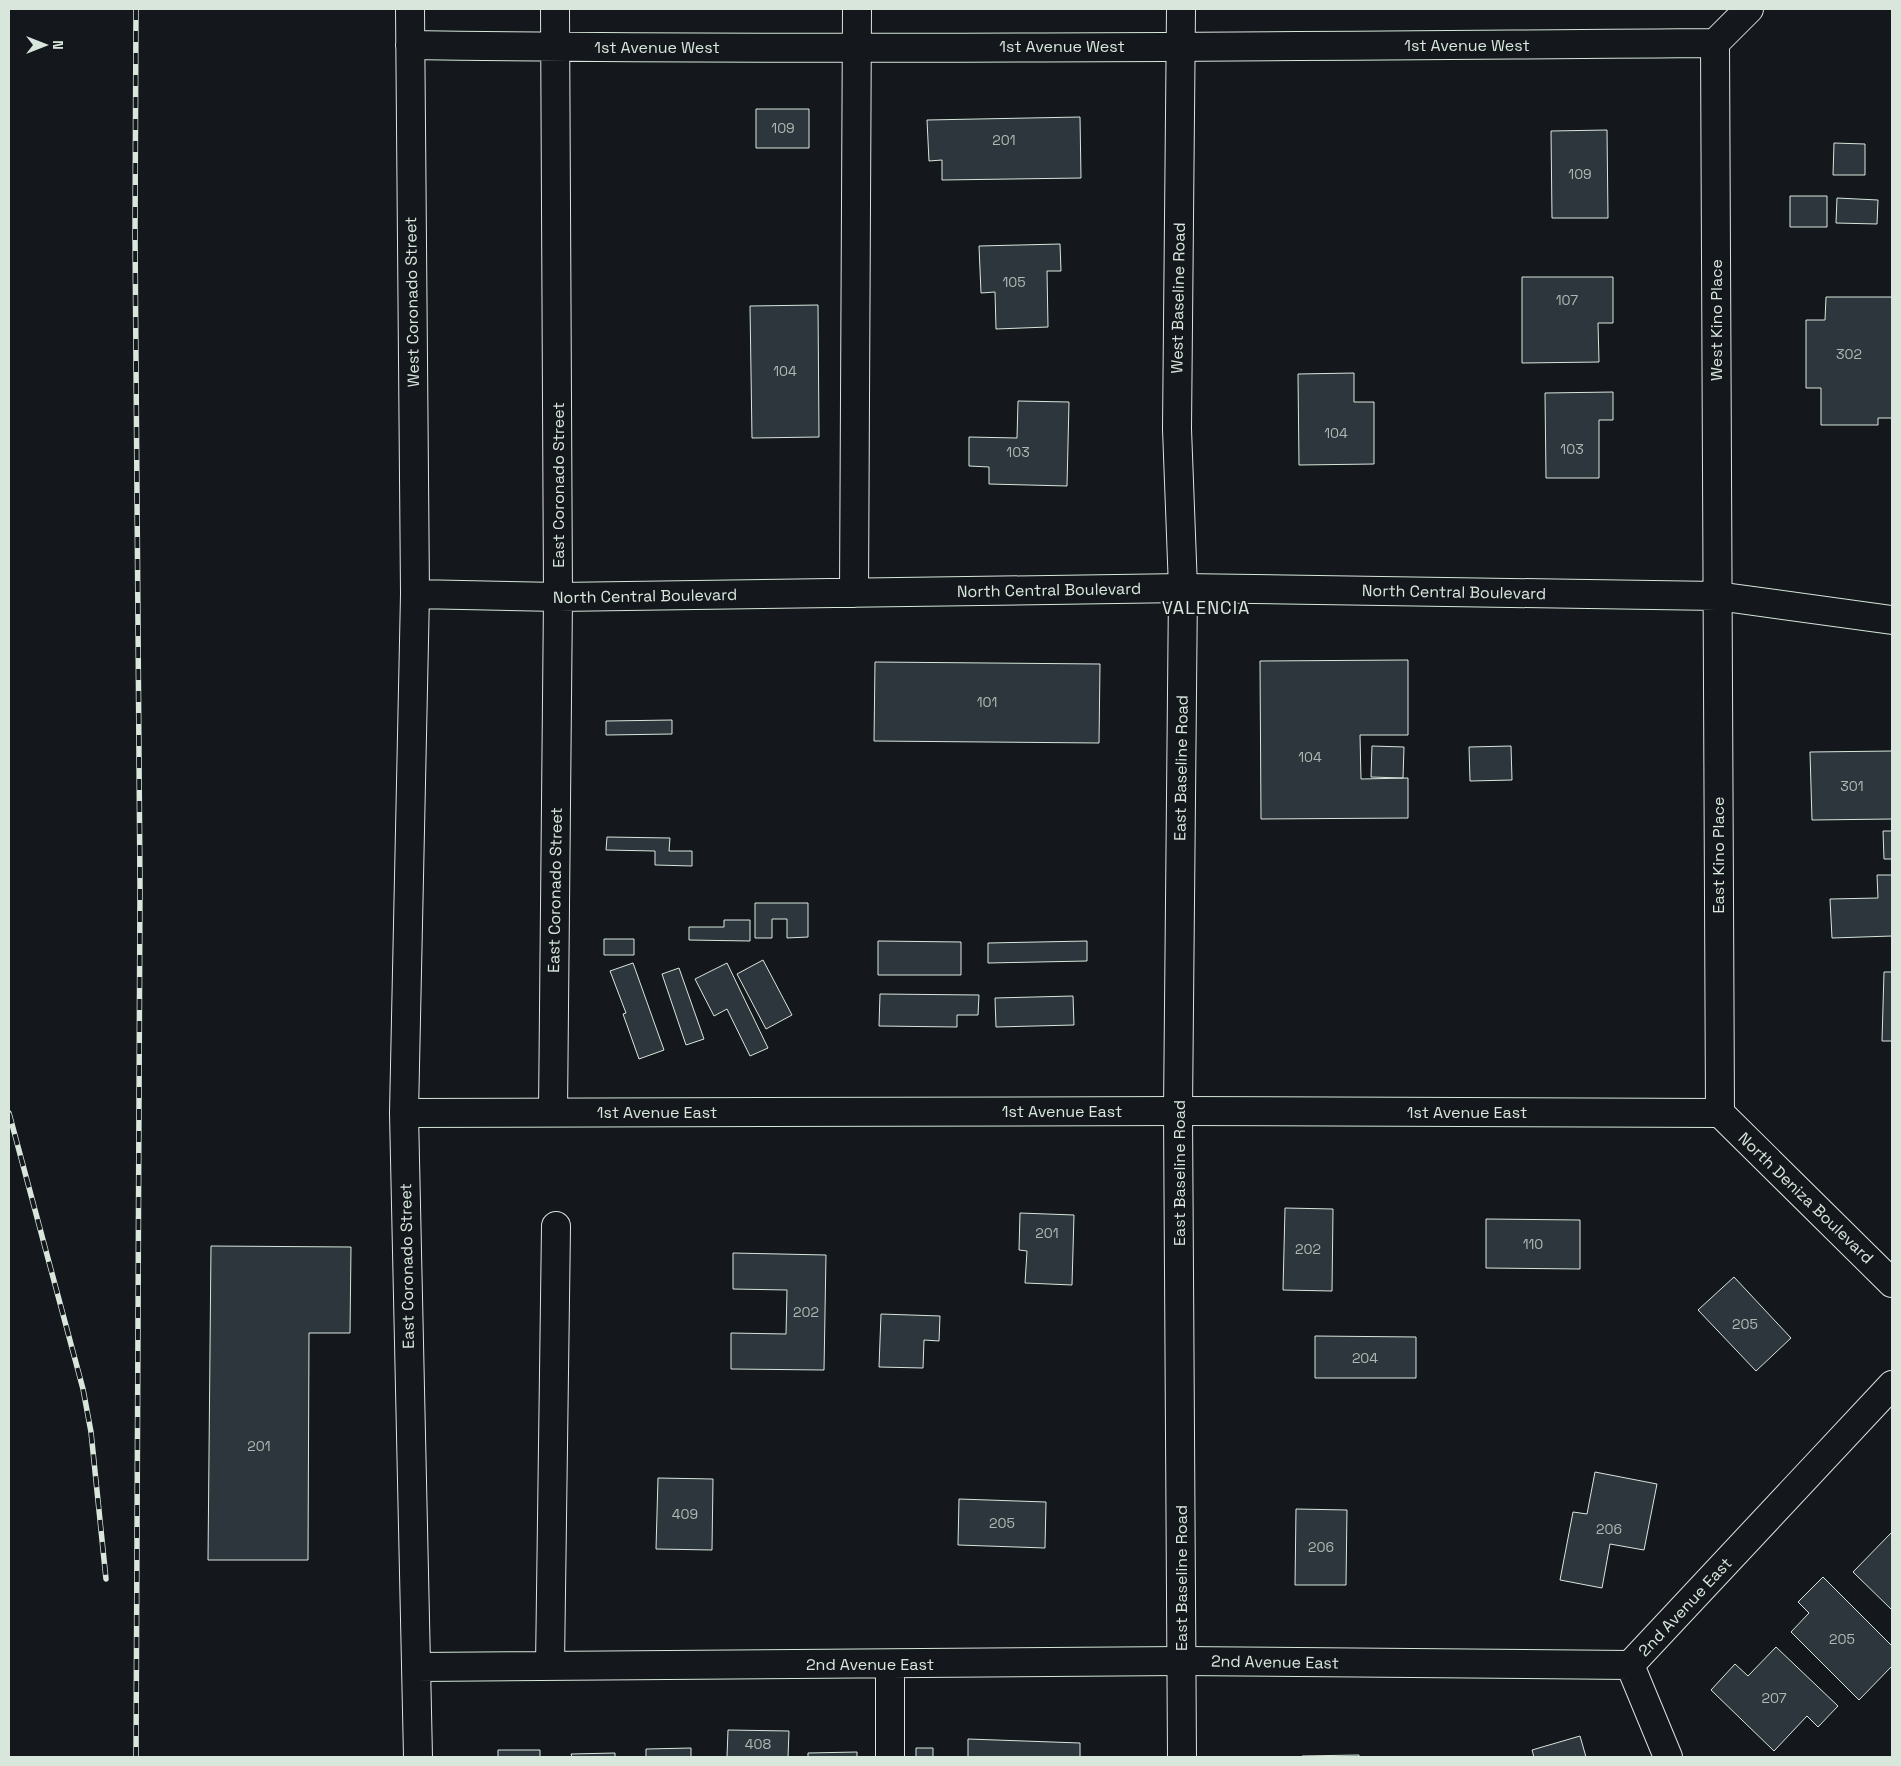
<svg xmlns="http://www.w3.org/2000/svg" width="1901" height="1766" font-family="'Space Grotesk',sans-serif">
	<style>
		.building { fill: #2c363c; stroke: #d8e6dc }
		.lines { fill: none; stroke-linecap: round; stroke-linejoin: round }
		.minor-casing { stroke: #d8e6dc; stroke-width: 30 }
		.major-casing { stroke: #d8e6dc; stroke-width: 30 }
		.minor { stroke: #14181c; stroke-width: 28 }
		.major { stroke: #14181c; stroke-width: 28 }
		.rail-casing { stroke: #d8e6dc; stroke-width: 5.5 }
		.rail { stroke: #14181c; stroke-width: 4; stroke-dasharray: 11; stroke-linecap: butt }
		.labels { text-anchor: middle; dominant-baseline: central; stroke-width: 4; stroke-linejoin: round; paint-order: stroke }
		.number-label { font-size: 14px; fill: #adbab4 }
		.street-label { font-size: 16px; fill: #d8e6dc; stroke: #14181c }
		.neighbourhood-label { font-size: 18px; letter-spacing: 1px; fill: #d8e6dc; stroke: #14181c }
	</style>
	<rect width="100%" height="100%" fill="#14181c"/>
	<path class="building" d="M756,109H809V148H756Z
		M1080,117L1081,178L942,180V160L929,161L927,120Z
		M1607,130L1608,218H1552L1551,131Z
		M1834,143L1865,144V175H1833Z
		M1790,196H1827V227H1790Z
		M1837,198L1878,200L1877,224L1836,223Z
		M1060,244L1061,271H1047L1048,327L996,329L995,292L981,293L979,246Z
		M1522,277H1613V323H1598L1599,362L1522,363Z
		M1826,297H1892V418H1878V425H1821V388H1806V320H1825Z
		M818,305L819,437L752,438L750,306Z
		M1354,373V402H1374V464L1299,465L1298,374Z
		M1613,392V420H1599V478H1546L1545,393Z
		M1018,401L1069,402L1067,486L989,484V467L969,466V437L1017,438Z
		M1408,660V735H1360L1361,779L1408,778V818L1261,819L1260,661Z
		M875,662L1100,664L1099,743L874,741Z
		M672,720V734L606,735V721Z
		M1372,746L1404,747L1403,778L1371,777Z
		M1511,746L1512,780L1470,781L1469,747Z
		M1892,751V819L1812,820L1810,752Z
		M1883,831H1892V859H1884Z
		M607,837L670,838L669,851H692V866L655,865V851L606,850Z
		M1877,875H1892V936L1832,938L1830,899L1878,898Z
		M755,903H808V937L787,938V919H772V938H755Z
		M724,920H750V941L689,940V927H724Z
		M604,939H634V955H604Z
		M878,941L961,942V975H878Z
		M1087,941V961L988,963V943Z
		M763,960L792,1015L766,1029L737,974Z
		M633,963L664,1050L639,1059L623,1014L626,1013L610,971Z
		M727,963L768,1048L750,1056L727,1009L714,1016L695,979Z
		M679,968L704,1039L686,1045L662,974Z
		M1884,972H1892V1041H1882Z
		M880,994L979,995L978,1015H957V1027L879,1026Z
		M1073,996L1074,1025L996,1027L995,998Z
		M1285,1208L1333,1209L1332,1291L1283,1290Z
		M1020,1213L1074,1215L1072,1285L1025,1283L1027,1251L1019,1250Z
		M1486,1219L1580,1220V1269L1486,1268Z
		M211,1246L351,1247L350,1333H309L308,1560H208Z
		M733,1253L826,1255L824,1370L731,1369V1333L786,1334L787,1290L733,1289Z
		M1734,1277L1791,1338L1756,1371L1698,1310Z
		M881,1314L940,1316L939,1341L924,1340L923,1368L879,1367Z
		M1315,1336L1416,1337V1378H1315Z
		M1595,1472L1657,1484L1644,1550L1610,1544L1602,1588L1560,1580L1573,1512L1587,1514Z
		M658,1478L713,1479L712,1550L656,1549Z
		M959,1499L1046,1502L1045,1548L958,1545Z
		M1296,1509L1347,1510L1346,1585H1295Z
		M1892,1532V1610L1853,1572Z
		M1823,1577L1892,1646V1666L1859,1700L1791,1632L1809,1613L1798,1602Z
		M1776,1647L1838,1706L1818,1727L1807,1716L1774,1751L1711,1690L1735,1664L1748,1676Z
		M728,1730L789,1731L788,1757H727Z
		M1580,1736L1586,1757H1534L1532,1750Z
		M968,1739L1080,1743V1757H968Z
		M691,1748V1757H646V1749Z
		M916,1748H933V1757H916Z
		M498,1750H540V1757H498Z
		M857,1752V1757H808V1753Z
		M615,1753V1757H572L571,1754Z
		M1359,1755V1757H1302V1756Z"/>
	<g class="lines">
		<g class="minor-casing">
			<path id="minor" d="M410,9L415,594L404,1113L418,1757
				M1715,43L1720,1113
				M1715,43L1749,9
				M410,45C845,51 1280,46 1715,43
				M854,593L857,9
				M415,594L558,597L1183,588L1717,596L1892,620
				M553,1112L558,597L555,9
				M404,1113L1178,1111L1720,1113
				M1720,1113L1892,1283
				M890,1664V1757
				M1630,1665L1668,1757
				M550,1666L556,1226
				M417,1667L1182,1661L1630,1665L1892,1385"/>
		</g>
		<g class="major-casing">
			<path id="major" d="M1181,9L1177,429L1183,588L1178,1111L1182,1757"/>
		</g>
		<use href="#minor" class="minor"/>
		<use href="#major" class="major"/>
		<g class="rail-casing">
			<path id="rail" d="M136,9L135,233L140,887L136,1757
				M9,1113L83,1389L91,1432L106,1579"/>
		</g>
		<use href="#rail" class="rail"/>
	</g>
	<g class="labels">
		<g class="number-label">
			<text x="783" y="128">109</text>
			<text x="1004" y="140">201</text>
			<text x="1580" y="174">109</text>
			<text x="1014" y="282">105</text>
			<text x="1567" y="300">107</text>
			<text x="1849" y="354">302</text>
			<text x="785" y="371">104</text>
			<text x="1336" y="433">104</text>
			<text x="1572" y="449">103</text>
			<text x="1018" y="452">103</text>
			<text x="987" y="702">101</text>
			<text x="1310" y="757">104</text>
			<text x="1852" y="786">301</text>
			<text x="1047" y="1233">201</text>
			<text x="1533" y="1244">110</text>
			<text x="1308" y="1249">202</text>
			<text x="806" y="1312">202</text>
			<text x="1745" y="1324">205</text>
			<text x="1365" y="1358">204</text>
			<text x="259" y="1446">201</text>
			<text x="685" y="1514">409</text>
			<text x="1002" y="1523">205</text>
			<text x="1609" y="1529">206</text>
			<text x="1321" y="1547">206</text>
			<text x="1842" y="1639">205</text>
			<text x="1774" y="1698">207</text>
			<text x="758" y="1744">408</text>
		</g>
		<g class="street-label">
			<text x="1467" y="45">1st Avenue West</text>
			<text x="1062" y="46">1st Avenue West</text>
			<text x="657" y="47">1st Avenue West</text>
			<text transform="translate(1178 298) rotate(-89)">West Baseline Road</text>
			<text transform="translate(412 302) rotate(-91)">West Coronado Street</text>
			<text transform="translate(1716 320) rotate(-90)">West Kino Place</text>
			<text transform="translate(558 485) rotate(-90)">East Coronado Street</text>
			<text transform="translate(1049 590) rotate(-1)">North Central Boulevard</text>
			<text transform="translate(1454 592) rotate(1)">North Central Boulevard</text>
			<text transform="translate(645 596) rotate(-1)">North Central Boulevard</text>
			<text transform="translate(1181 768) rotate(-89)">East Baseline Road</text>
			<text transform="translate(1718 855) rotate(-90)">East Kino Place</text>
			<text transform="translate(555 890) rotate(-89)">East Coronado Street</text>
			<text x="1062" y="1111">1st Avenue East</text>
			<text x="657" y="1112">1st Avenue East</text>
			<text x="1467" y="1112">1st Avenue East</text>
			<text transform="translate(1179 1173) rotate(-90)">East Baseline Road</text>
			<text transform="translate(1806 1198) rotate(44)">North Deniza Boulevard</text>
			<text transform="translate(407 1266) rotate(-91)">East Coronado Street</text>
			<text transform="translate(1181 1578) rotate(-90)">East Baseline Road</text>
			<text transform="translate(1685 1607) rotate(-47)">2nd Avenue East</text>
			<text transform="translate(1275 1662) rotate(1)">2nd Avenue East</text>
			<text x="870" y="1664">2nd Avenue East</text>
		</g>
		<g class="neighbourhood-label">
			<text x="1206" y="607">VALENCIA</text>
		</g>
	</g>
	<rect width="1901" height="1766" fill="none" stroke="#d8e6dc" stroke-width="20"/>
	<g transform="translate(45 45) rotate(90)" stroke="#14181c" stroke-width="4" paint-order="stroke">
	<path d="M0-4L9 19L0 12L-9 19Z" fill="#d8e6dc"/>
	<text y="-8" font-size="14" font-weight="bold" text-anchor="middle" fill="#d8e6dc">N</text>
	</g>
</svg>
